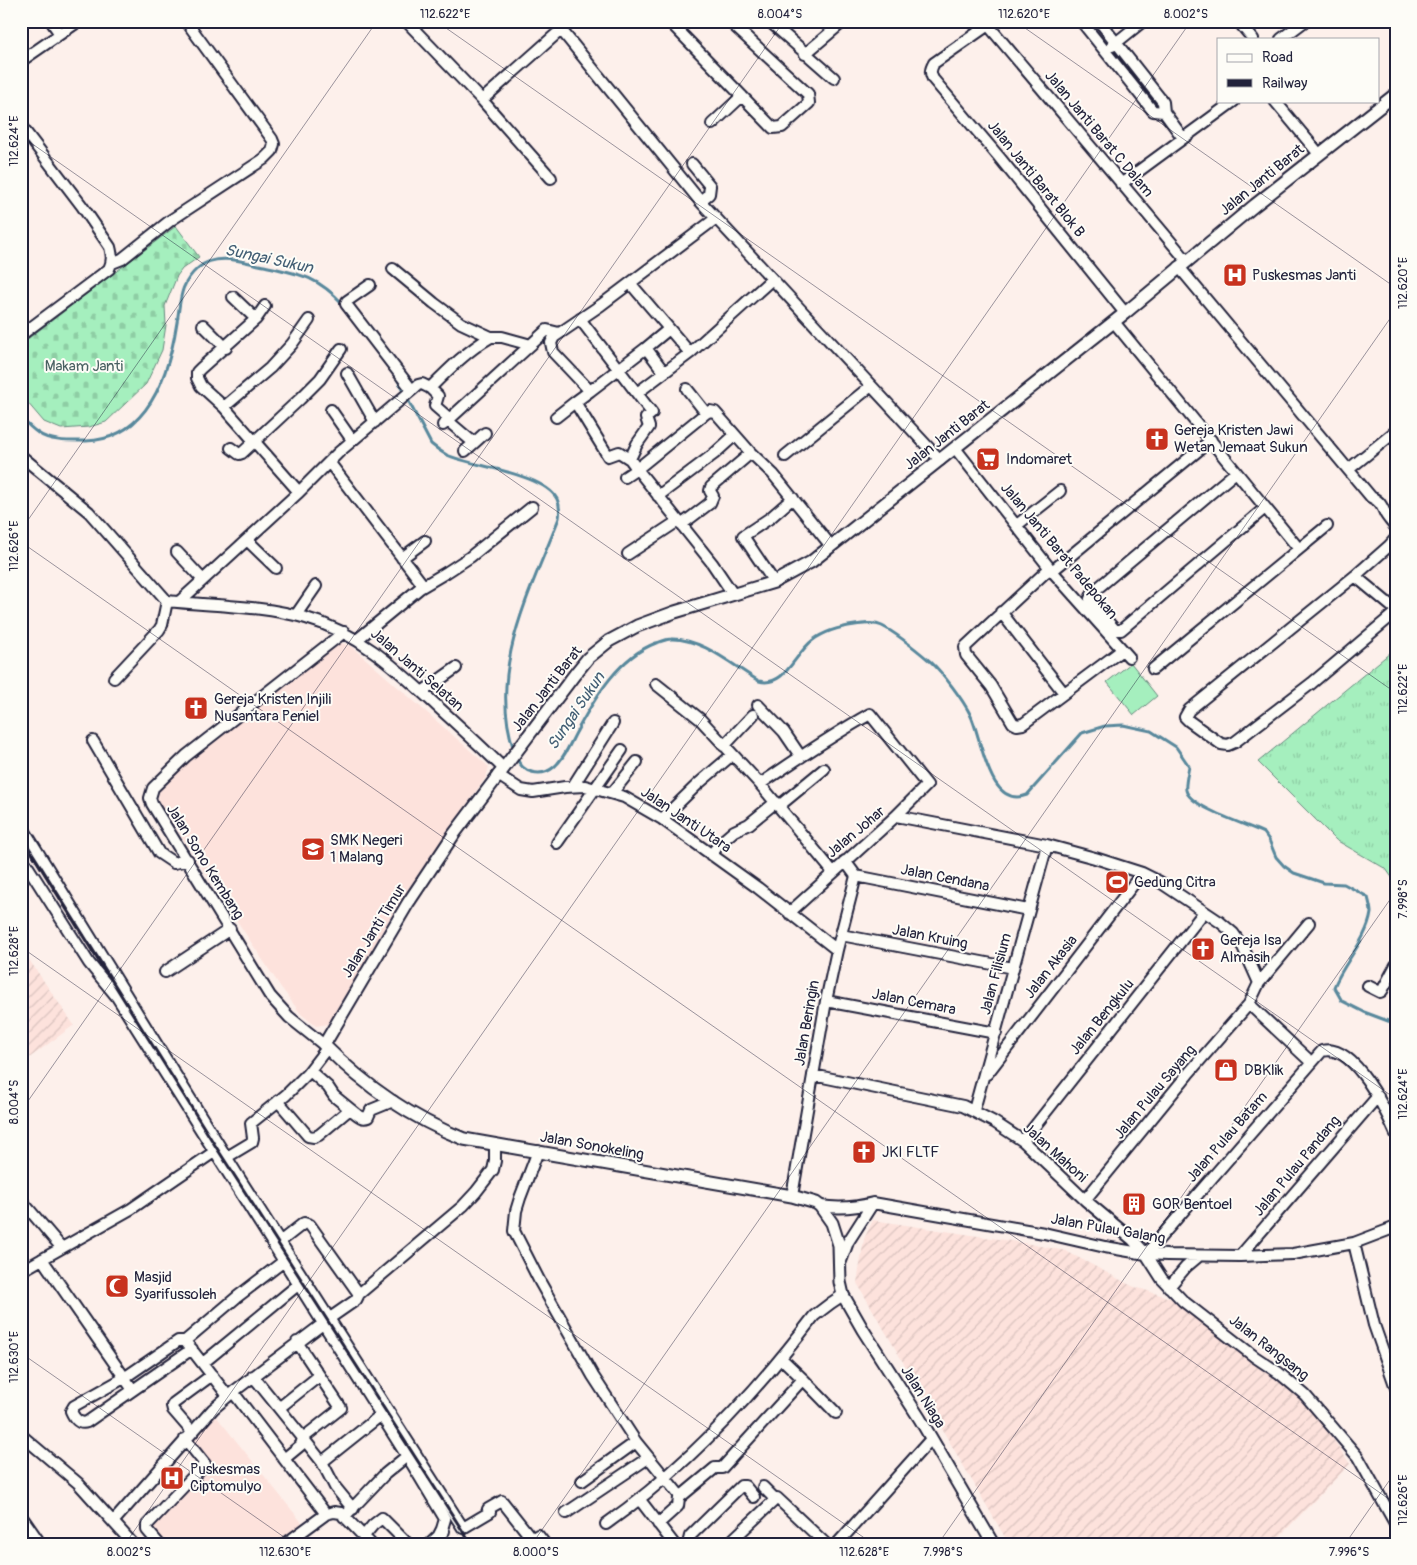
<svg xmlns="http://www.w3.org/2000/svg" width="1417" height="1565" font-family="Pangolin,sans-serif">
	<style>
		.built { fill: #fde2dc }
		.industrial { fill: url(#industrial-furrows) }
		.grass { fill: url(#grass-tufts); stroke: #64887c }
		.cemetery { fill: url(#cemetery-stones); stroke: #64887c }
		.pitch { fill: #a5efbe; stroke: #64887c }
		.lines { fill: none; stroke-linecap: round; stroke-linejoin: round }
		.stream { stroke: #59889c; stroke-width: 3 }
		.minor-casing { stroke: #22223b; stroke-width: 14 }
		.tertiary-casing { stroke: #22223b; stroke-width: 15 }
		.trunk-casing { stroke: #22223b; stroke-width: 20 }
		.minor { stroke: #fdfcf7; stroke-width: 10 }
		.tertiary { stroke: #fdfcf7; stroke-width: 11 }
		.trunk { stroke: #fdfcf7; stroke-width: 16 }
		.rail { stroke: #22223b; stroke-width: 3 }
		.ticks { fill: none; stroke: #22223b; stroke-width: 1; stroke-opacity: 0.45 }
		.labels { text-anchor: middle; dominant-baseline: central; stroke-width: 4; stroke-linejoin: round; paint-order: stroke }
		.street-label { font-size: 15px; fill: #22223b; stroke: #fdfcf7 }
		.poi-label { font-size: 15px; fill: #22223b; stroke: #fdfcf7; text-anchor: start }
		.park-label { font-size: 15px; fill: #496062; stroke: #fdfcf7 }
		.water-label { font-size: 16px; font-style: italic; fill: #425e74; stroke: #fdfcf7 }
		.neatline { fill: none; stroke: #22223b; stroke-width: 2 }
		.ticks-label { font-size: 12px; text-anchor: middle; fill: #22223b }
	</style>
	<defs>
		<pattern id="industrial-furrows" width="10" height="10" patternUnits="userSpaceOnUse" patternTransform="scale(1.25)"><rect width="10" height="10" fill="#fde2dc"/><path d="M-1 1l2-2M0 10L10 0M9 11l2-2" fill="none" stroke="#d9c2be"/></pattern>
		<pattern id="grass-tufts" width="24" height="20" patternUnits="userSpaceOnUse" patternTransform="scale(1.25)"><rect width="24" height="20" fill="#a5efbe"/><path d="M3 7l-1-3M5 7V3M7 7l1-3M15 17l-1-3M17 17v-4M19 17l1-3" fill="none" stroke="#8ecda4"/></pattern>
		<pattern id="cemetery-stones" width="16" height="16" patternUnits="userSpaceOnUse" patternTransform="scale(1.25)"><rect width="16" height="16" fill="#a5efbe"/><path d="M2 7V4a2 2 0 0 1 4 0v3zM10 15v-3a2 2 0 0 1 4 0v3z" fill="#8ecda4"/></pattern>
	</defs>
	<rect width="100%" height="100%" fill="#fdf0eb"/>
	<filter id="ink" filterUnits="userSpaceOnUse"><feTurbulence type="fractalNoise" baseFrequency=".02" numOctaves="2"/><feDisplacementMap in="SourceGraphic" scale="10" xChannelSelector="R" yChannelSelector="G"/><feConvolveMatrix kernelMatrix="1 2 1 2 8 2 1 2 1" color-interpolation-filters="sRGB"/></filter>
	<g filter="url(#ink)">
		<path class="built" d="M340,643L351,646L489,767L486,777L403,896L328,1024L316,1026L301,1014L280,986L158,801L159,789L168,778Z
			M212,1411L303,1524L272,1544H165L150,1528L208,1465L188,1437Z"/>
		<path class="industrial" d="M21,948L74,1025L21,1064Z
			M873,1220L1030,1244L1066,1251L1132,1286L1170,1298L1307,1401L1350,1464L1276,1540L1278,1544H1009L857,1283L864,1239Z"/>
		<path class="grass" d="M1396,648V883L1386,869L1336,840L1258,762Z"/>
		<path class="cemetery" d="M176,226L199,257L182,269L177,276L165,306L166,325L162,350L146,384L106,422L89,427L61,429L44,422L21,395V344Z"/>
		<path class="pitch" d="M1131,663L1157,696L1134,715L1107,682Z"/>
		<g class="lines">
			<path class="stream" d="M396,377L431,444C436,448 441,452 447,455C474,467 543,473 557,499C560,505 560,511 559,518C531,591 487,670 514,750
				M21,418C26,423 32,429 38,433C50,442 71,441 86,441C149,439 169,374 177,322C181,299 179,285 198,268C216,252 244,262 264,266C301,274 318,277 344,305
				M517,758C522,773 541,778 554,767C565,758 571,741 578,729C596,696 619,657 656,643C661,642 666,639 671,639C702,638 732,665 759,681C785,688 795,653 813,640C825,631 841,627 855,625C864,624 874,622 882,626C898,634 918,651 931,662C943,673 963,700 970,714C982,737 988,810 1027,795L1082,733L1105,726L1123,725L1151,731L1176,747L1189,766C1188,773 1185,783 1186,790C1189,807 1248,825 1264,833L1269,840L1276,857L1284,866L1294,873L1324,883L1344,884L1368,897C1369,902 1371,908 1371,913C1367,940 1344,962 1334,987L1342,1001L1364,1012L1396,1024"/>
			<g class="minor-casing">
				<path id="minor" d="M51,21L60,34
					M406,21L482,100L571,21
					M554,21L700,201L940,460
					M669,21L773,128L782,127L809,103L808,94L729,21
					M769,21L834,78
					M994,21L934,63C930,70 930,73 933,79L999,157L1125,313
					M1081,21L1153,111L1164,112
					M1099,21L1163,102L1164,112L1183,138
					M1238,21L1253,39
					M988,25L1187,261
					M1281,39L1305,21
					M1112,46L1143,21
					M805,54L844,21
					M21,61L79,21
					M482,100L551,178
					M1275,101L1319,154
					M712,124L742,96
					M21,126L82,206L110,247C112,255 113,261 109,269L21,335
					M692,164L710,186L709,194L700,201
					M1121,184L1234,101
					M112,263L122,259L171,220L264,159L272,151L274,144L272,139L186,21
					M1179,267L1371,497C1380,501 1382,506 1385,513C1387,518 1393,523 1396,528
					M393,269L434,303L461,323L491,337H502L531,345
					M630,283L690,353
					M370,285L347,301L346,304L412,390
					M233,297L256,319L201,368L197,372V378L201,386L224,407L299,492
					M256,319L265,306
					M580,319L652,413L646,418L649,427L637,444L630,459L637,469L706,413L710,411L715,412L751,453L773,474L831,546
					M1114,322L1299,549
					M203,325L226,348
					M646,348L590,391L553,352L551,343L554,337L601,305L715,219
					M664,372L646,348L669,329
					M347,373L375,422
					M430,388L438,396L435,406L450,419
					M687,389L706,413
					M590,391L575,402L608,456L619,452L630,459
					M637,393L690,353L771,280
					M224,407L270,368L292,344L309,320
					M331,410L352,440
					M556,417L575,402
					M448,421L474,443L485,433
					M443,425L547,330L559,333
					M231,448L239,454L242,453L300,399L320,379L341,349
					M955,448L1052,571L1129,657
					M465,451L474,443
					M21,456L89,512L167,601C213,606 261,605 306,618C360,633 397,669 437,706C459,726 482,747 503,768
					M785,456L871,386
					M329,462L423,585
					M1349,469L1396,431
					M1236,472L1093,592L1090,599L1092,603L1115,630H1121L1265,508
					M625,477L637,469L712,563L733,594
					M658,496L714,454L735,435
					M681,525L710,503L713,496L710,491L711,487L751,453
					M1017,525L1060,491
					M1396,538L1389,546L1355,576L1189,710L1185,717L1189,721L1221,744L1228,745L1235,742L1312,683L1396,612
					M247,540L276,568
					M177,552L203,580
					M628,554L678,521
					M402,558L425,541
					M1050,568L965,647L966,655L991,686L1013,723L1017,725L1023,724L1122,650
					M1052,571L1211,440
					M1355,576L1396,610
					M774,582L743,536L770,518L793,498
					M179,602L299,492L339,452L418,385L422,384L430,388C449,369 468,350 491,337
					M1001,612L1064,693
					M296,615L316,586
					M358,639L420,588L447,572L470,557L532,507
					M1153,669L1327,526
					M114,678L159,630L162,625L167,601
					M656,684L700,719L760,784C796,760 832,735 870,714L927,785L896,816
					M422,692L456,668
					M758,705L784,732L801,757
					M93,741L159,853L174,863L188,860
					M724,746L753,715
					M498,775L521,790L533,792L565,787L585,786L624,797L662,819L758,888L837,950
					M760,784L833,872
					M573,786L613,723
					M613,792L637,762
					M779,806L824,769
					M662,819L698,784L732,755
					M21,825L238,1176L463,1528L490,1512
					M557,843L622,750
					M711,855L720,843L734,831L749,824L776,802
					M21,856L89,963L117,997L412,1464L445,1519L442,1529L439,1535
					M856,876L1028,910
					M789,913L896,816L1047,845L1095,858L1142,873L1160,882L1220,922L1233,933L1243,947L1259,983L1249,1004L1311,1062
					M841,935L1013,968
					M165,972L230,929
					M1259,983L1309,923
					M1368,986L1380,992L1382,991L1396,965
					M826,1001L996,1033
					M324,1045L289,1017L270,996L152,804L150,798L153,788L186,756L344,632
					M987,1074L1142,873
					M813,1075L963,1106L994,1122L1023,1141L1085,1200L1133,1240L1146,1254L1162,1279L1183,1301L1255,1357L1279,1373L1305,1395L1358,1457L1396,1525
					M278,1101L308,1136L314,1137L319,1135L350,1109L334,1096L328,1087L310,1071
					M350,1109C356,1113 361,1120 368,1117L371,1110L393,1101
					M974,1110L1047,845
					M1023,1141L1204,912
					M538,1151L520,1198L516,1211L514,1231L540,1282L593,1376L636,1442L680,1496
					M227,1157L252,1142L253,1138L251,1123L286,1095L307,1074L327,1048
					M792,1196L826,1001L837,950L856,876L845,861
					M21,1200L61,1247
					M1085,1200L1188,1074L1249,1004
					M820,1206C839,1209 854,1208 873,1203L1044,1233L1105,1247L1146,1254L1167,1255L1240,1256L1293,1254L1354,1243L1396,1227
					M281,1241L304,1223L310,1225L359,1294
					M1354,1243L1374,1325L1396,1388
					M1146,1254L1322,1051C1354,1042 1386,1111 1396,1134
					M1240,1256L1378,1096
					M42,1259L133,1390
					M841,1261L848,1242L873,1203
					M21,1271L131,1209L214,1152
					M1169,1287L1186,1267L1199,1256
					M330,1318L356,1300L359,1294L463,1206L476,1192L493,1170L495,1161V1144
					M185,1341H178L124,1378L74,1406L71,1411C74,1418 79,1425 87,1422L192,1349
					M781,1358L803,1379
					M203,1363L299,1284
					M253,1376L303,1438L341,1408L297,1342
					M233,1392L326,1514
					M228,1396L185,1341L237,1297L284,1261
					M279,1408L319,1376
					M192,1432L173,1410L172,1406L174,1403L212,1375
					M21,1435L78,1483L133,1544
					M303,1438L322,1462L381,1415
					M284,1459L301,1445L303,1438
					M322,1462L335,1487L353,1509
					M582,1481L636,1442
					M763,1487L775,1499
					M640,1500L674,1544
					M488,1509L502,1501L532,1539L538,1535L545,1544
					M566,1513L648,1458
					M344,1517L385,1474L407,1456
					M113,1522L213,1409L233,1392L324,1323
					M606,1524C687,1467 754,1395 814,1316L831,1303L843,1295
					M658,1524L678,1506L679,1498L715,1468H722L803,1379L836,1413
					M363,1537L373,1525L382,1518L408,1544
					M159,1544L147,1530V1525L205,1464L185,1439
					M285,1544L326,1514L334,1512L341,1513L371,1544
					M430,1544L444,1531
					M688,1544L690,1536L741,1486H745L754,1497
					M728,1544L777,1498L826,1544
					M837,1544L931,1439"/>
			</g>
			<g class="tertiary-casing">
				<path id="tertiary" d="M993,1544L920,1419L863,1330L843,1295L840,1282L839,1245L832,1223L820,1206L816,1203L792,1196L464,1139C411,1118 364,1085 324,1045L408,903L454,834L575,674L588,658L609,641L637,626L675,612L774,582L811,562L1125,313L1255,205L1396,94"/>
			</g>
			<g class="trunk-casing">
				<path id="trunk" d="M21,1521L37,1544"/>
			</g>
			<use href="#minor" class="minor"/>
			<use href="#tertiary" class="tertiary"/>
			<use href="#trunk" class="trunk"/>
			<path class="rail" d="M21,835L218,1150L471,1544"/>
		</g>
	</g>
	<path class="ticks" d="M436,21L1396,693M1015,21L1396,288M21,136L1396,1099M21,530L377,21M21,542L1396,1504M21,947L873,1544M21,1111L784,21M21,1353L294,1544M125,1544L1191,21M532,1544L1396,310M938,1544L1396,891M1345,1544L1396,1471"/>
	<defs>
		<g id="hospital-square" transform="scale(1.25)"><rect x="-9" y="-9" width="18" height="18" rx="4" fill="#c8321e" stroke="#fdfcf7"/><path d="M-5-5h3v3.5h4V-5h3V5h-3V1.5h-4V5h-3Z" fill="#fff"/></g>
		<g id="church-square" transform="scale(1.25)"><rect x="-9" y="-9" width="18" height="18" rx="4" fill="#c8321e" stroke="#fdfcf7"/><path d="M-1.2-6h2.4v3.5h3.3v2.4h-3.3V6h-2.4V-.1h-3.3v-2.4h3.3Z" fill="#fff"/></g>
		<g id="supermarket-square" transform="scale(1.25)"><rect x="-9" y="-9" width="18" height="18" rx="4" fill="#c8321e" stroke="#fdfcf7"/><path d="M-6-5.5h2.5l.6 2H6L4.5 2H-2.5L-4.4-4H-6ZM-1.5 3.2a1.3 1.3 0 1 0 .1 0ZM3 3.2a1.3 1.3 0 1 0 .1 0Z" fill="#fff"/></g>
		<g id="school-square" transform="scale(1.25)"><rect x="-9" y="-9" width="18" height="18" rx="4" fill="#c8321e" stroke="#fdfcf7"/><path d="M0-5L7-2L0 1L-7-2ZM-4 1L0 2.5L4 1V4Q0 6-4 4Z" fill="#fff"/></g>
		<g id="stadium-square" transform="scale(1.25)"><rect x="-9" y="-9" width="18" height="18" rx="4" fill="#c8321e" stroke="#fdfcf7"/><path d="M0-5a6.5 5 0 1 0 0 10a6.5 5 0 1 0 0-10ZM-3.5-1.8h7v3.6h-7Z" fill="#fff"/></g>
		<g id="shop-square" transform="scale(1.25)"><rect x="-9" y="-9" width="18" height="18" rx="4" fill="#c8321e" stroke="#fdfcf7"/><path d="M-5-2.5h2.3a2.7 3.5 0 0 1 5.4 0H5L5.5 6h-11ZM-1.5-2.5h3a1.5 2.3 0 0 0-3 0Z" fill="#fff"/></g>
		<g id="building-square" transform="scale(1.25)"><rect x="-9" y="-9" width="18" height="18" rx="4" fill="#c8321e" stroke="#fdfcf7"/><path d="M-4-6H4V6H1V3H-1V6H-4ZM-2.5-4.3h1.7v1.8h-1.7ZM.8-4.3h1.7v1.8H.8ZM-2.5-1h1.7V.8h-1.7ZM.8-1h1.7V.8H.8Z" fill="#fff"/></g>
		<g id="mosque-square" transform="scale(1.25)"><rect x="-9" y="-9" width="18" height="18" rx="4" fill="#c8321e" stroke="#fdfcf7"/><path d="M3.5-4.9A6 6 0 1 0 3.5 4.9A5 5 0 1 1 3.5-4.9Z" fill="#fff"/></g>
	</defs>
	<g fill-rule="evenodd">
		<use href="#hospital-square" x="1235" y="275"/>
		<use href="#church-square" x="1157" y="439"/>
		<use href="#supermarket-square" x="988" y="459"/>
		<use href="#church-square" x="196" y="708"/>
		<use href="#school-square" x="313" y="849"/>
		<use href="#stadium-square" x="1117" y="882"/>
		<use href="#church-square" x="1203" y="949"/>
		<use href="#shop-square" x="1226" y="1070"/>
		<use href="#church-square" x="864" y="1152"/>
		<use href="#building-square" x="1134" y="1204"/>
		<use href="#mosque-square" x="117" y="1286"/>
		<use href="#hospital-square" x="172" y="1478"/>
	</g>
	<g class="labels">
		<g class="street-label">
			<text transform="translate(1099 134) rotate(50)">Jalan Janti Barat C Dalam</text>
			<text transform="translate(1036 179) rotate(51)">Jalan Janti Barat Blok B</text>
			<text transform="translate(1262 180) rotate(-39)">Jalan Janti Barat</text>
			<text transform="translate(947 435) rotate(-38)">Jalan Janti Barat</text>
			<text transform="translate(1059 551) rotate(50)">Jalan Janti Barat Padepokan</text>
			<text transform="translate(417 670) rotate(41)">Jalan Janti Selatan</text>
			<text transform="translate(547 689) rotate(-52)">Jalan Janti Barat</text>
			<text transform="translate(686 820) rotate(34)">Jalan Janti Utara</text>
			<text transform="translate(856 832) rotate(-40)">Jalan Johar</text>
			<text transform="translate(205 862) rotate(58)">Jalan Sono Kembang</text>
			<text transform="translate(945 878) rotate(11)">Jalan Cendana</text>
			<text transform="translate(374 931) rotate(-58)">Jalan Janti Timur</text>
			<text transform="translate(930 937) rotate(11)">Jalan Kruing</text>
			<text transform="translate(1051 967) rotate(-52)">Jalan Akasia</text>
			<text transform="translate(996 974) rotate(-75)">Jalan Filisium</text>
			<text transform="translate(914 1002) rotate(11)">Jalan Cemara</text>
			<text transform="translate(1102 1017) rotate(-51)">Jalan Bengkulu</text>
			<text transform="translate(807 1023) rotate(-80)">Jalan Beringin</text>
			<text transform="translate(1155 1092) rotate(-50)">Jalan Pulau Sayang</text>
			<text transform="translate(1227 1137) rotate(-49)">Jalan Pulau Batam</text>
			<text transform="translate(592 1146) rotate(10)">Jalan Sonokeling</text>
			<text transform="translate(1055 1153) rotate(42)">Jalan Mahoni</text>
			<text transform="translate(1297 1166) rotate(-50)">Jalan Pulau Pandang</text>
			<text transform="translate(1108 1229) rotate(10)">Jalan Pulau Galang</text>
			<text transform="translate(1269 1348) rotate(38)">Jalan Rangsang</text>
			<text transform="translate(923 1397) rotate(58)">Jalan Niaga</text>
		</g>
		<g class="poi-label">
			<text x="1252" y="275">Puskesmas Janti</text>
			<text x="1174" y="430">Gereja Kristen Jawi<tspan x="1174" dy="17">Wetan Jemaat Sukun</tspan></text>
			<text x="1006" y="459">Indomaret</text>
			<text x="214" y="699">Gereja Kristen Injili<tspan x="214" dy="17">Nusantara Peniel</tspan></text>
			<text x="330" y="840">SMK Negeri<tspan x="330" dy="17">1 Malang</tspan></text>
			<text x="1134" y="882">Gedung Citra</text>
			<text x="1220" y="940">Gereja Isa<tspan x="1220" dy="17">Almasih</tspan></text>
			<text x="1244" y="1070">DBKlik</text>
			<text x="882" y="1152">JKI FLTF</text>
			<text x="1152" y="1204">GOR Bentoel</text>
			<text x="134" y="1277">Masjid<tspan x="134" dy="17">Syarifussoleh</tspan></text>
			<text x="190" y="1469">Puskesmas<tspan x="190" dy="17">Ciptomulyo</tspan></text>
		</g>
		<g class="park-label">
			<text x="84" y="366">Makam Janti</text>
		</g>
		<g class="water-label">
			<text transform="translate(269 259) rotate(12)">Sungai Sukun</text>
			<text transform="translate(576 711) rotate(-56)">Sungai Sukun</text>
		</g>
	</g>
	<rect width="1417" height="1565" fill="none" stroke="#fdfcf7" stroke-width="55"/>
	<rect x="1217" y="38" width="162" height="65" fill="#fdfcf7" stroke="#a5a5ac"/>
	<rect x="1227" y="54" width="25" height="8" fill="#fdfcf7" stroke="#a5a5ac"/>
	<text x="1262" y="62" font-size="15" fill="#22223b">Road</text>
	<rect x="1227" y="79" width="25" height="8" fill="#22223b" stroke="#a5a5ac"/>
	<text x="1262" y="88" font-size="15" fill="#22223b">Railway</text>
	<rect x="28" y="28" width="1362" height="1510" class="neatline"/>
	<g class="ticks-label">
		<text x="445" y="18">112.622°E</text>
		<text x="780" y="18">8.004°S</text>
		<text x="1024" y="18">112.620°E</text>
		<text x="1186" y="18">8.002°S</text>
		<text transform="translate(14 141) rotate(-90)" y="4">112.624°E</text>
		<text transform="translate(1403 283) rotate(-90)" y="4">112.620°E</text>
		<text transform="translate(14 546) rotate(-90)" y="4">112.626°E</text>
		<text transform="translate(1403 689) rotate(-90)" y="4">112.622°E</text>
		<text transform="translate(1403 899) rotate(-90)" y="4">7.998°S</text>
		<text transform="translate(14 951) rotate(-90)" y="4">112.628°E</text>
		<text transform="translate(1403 1094) rotate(-90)" y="4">112.624°E</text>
		<text transform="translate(14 1102) rotate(-90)" y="4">8.004°S</text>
		<text transform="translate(14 1357) rotate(-90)" y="4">112.630°E</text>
		<text transform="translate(1403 1500) rotate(-90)" y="4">112.626°E</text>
		<text x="129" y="1556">8.002°S</text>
		<text x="285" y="1556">112.630°E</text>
		<text x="536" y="1556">8.000°S</text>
		<text x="864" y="1556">112.628°E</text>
		<text x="943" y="1556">7.998°S</text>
		<text x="1349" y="1556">7.996°S</text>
	</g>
</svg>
